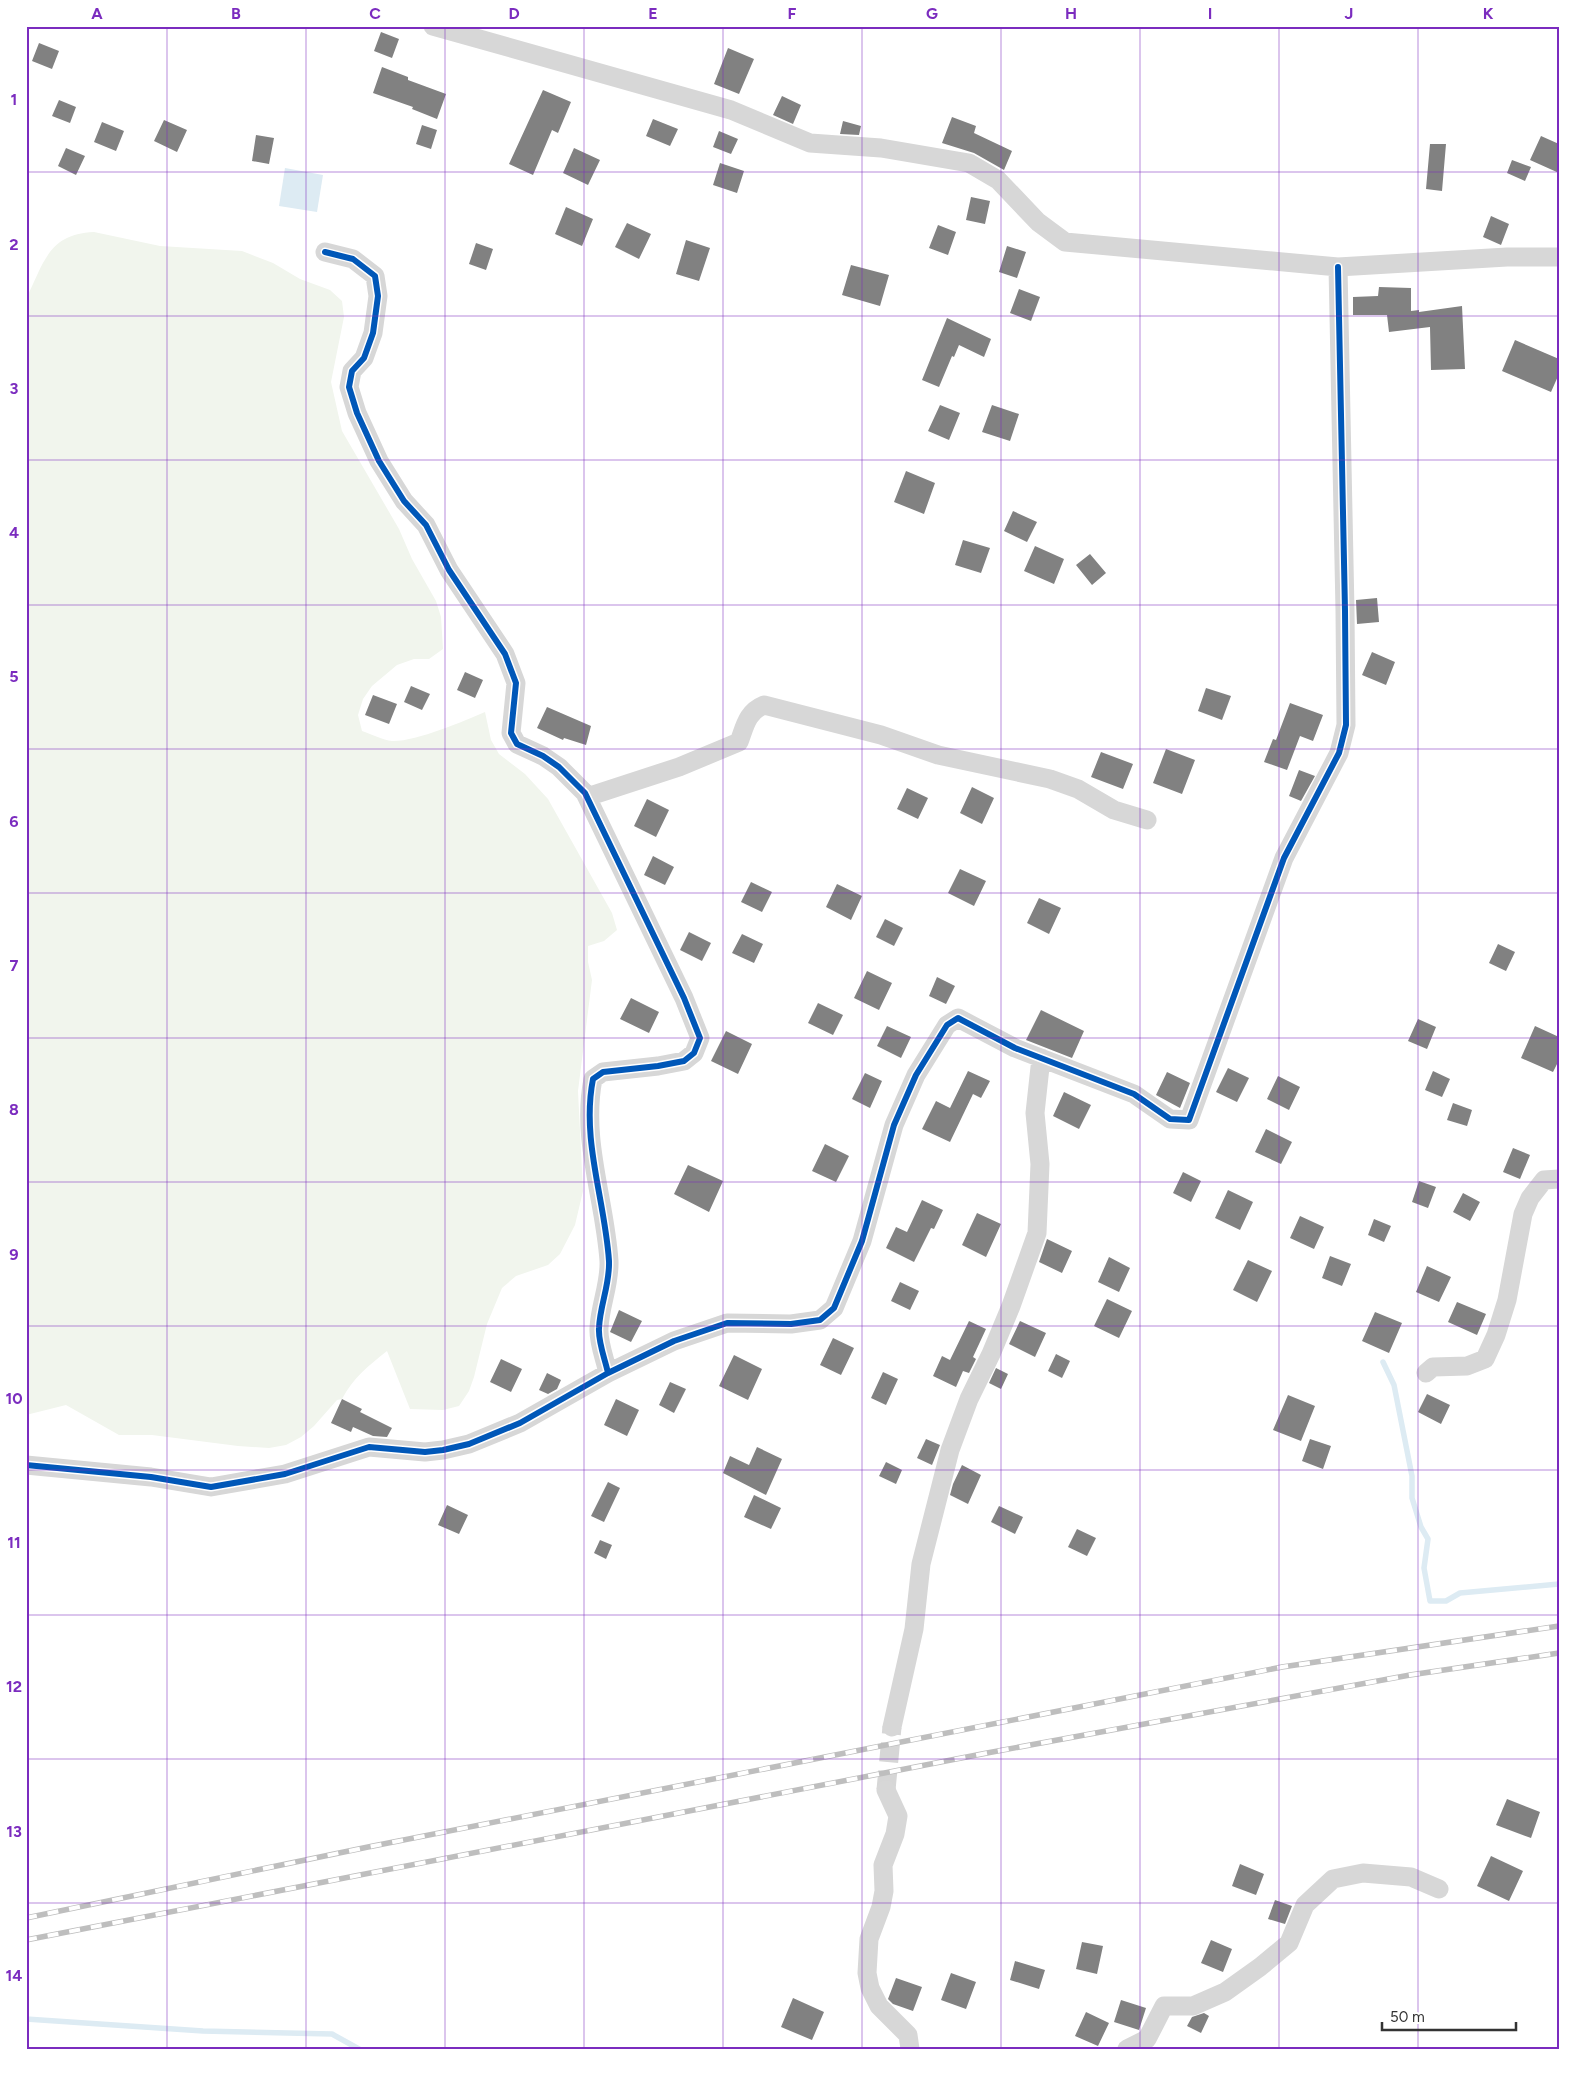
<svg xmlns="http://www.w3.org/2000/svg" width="1585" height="2075" font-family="Figtree,sans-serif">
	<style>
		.green { fill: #f1f5ed }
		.water { fill: #ddebf3 }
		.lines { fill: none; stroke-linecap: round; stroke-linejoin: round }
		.stream { stroke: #ddebf3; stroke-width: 5.5 }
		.building { fill: #818181 }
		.minor-tunnel { stroke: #d6d6d6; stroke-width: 19; stroke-dasharray: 19 9; stroke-linecap: butt }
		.minor { stroke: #d7d7d7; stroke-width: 19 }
		.rail-casing { stroke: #bebebe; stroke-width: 5.5 }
		.rail { stroke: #fff; stroke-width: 4; stroke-dasharray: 11; stroke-linecap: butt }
		.cycleway-casing { stroke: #fff; stroke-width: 9 }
		.cycleway { stroke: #0057b8; stroke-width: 6 }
		.grid { fill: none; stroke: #7b2cbf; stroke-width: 1; stroke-opacity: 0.55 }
		.neatline { fill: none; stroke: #7b2cbf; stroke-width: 2 }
		.grid-label { font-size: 16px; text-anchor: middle; font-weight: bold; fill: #7b2cbf }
	</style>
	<rect width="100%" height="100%" fill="#fff"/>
	<path class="green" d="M94,232L160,246L242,251L273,263L300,279L330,290L342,301L344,317L331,382L342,431L399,529L412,559L436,601L441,617L443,649L429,659H414L397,665L372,686L363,699L358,715L362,731C371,734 383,740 392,741C415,742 464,721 485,712L491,740L499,754L525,774L548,799L612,913L617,930L604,941L588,946V962L592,980L578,1091L583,1191L575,1225L560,1254L548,1265L516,1276L502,1288L487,1324L474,1377L469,1391L459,1406L443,1410L410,1409L387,1351C368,1366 353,1378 342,1399L337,1400L314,1426L301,1437L286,1445L269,1448L238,1446L152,1435H119L66,1405L26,1415V299C44,263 48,234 94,232Z"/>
	<path class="water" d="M285,168L323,175L317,212L279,206Z"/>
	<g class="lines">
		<path class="stream" d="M1383,1362L1394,1385L1412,1476V1498L1421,1527L1428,1539L1424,1568L1430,1601H1446L1460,1593L1559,1584
			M26,2019L203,2031L332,2034L359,2049"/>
	</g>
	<path class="building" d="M381,32L399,39L392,58L374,51Z
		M39,43L59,51L52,69L32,61Z
		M728,48L754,59L739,94L714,84Z
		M382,67L408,77V80L446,94L437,119L412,109L413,107L373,93Z
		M543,90L571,102L558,133L552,130L533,175L509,164Z
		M782,96L801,105L793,124L773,115Z
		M59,100L76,107L70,123L52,116Z
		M952,117L976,126L974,133L1012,151L1004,170L974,153L942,143Z
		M653,119L678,129L670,146L646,136Z
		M164,120L187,130L177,152L154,141Z
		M843,121L861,126L859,135L840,134Z
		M102,122L124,131L116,151L94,142Z
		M422,125L437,130L431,149L416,144Z
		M719,131L738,139L731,154L713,147Z
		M256,135L274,138L269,164L252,161Z
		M1541,136L1559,144V173L1530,160Z
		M1430,144H1446L1442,191L1426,189Z
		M66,148L85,156L76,175L58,166Z
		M574,148L600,160L588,185L563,173Z
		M1512,160L1531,167L1525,181L1507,173Z
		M720,163L744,171L737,193L713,185Z
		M971,197L990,201L985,224L966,220Z
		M566,207L593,219L582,246L555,234Z
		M1491,216L1509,224L1501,245L1483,237Z
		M627,223L651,234L639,259L615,247Z
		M938,225L956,232L948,255L929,248Z
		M686,240L710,248L699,281L676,274Z
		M476,243L493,249L486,270L469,264Z
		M1007,246L1026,252L1017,278L999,272Z
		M851,265L889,275L880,306L842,295Z
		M1379,287L1411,288V311L1419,310V312L1462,306L1465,369L1431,370L1430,327L1389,332L1387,315H1353V297L1378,296Z
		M1019,289L1040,297L1031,321L1010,313Z
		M947,318L991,339L984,357L959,345L954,357L952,356L939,387L922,380Z
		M1515,340L1559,359V374L1551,392L1502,371Z
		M940,405L960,413L949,440L928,431Z
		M992,405L1019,414L1010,441L982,432Z
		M906,471L935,483L924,514L894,502Z
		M1013,511L1037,522L1027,542L1004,531Z
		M963,540L990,548L981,573L955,565Z
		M1035,546L1064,559L1054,584L1024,571Z
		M1090,554L1106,573L1092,585L1076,565Z
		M1377,598L1379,622L1357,624L1356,600Z
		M1372,652L1395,662L1386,685L1362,675Z
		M465,672L483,680L475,698L457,690Z
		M411,686L430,694L422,710L404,702Z
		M1206,688L1231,696L1222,720L1198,711Z
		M373,695L397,704L389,724L365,715Z
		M1290,703L1323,715L1313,741L1300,736L1287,770L1264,762L1273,739L1276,740Z
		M547,707L591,726L586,745L564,738L563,740L537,728Z
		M1166,749L1195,760L1182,794L1153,783Z
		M1101,752L1133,764L1123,789L1091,777Z
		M1299,770L1315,776L1301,801L1289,796Z
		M972,787L994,798L982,824L960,813Z
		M907,788L928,798L918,819L897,809Z
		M647,799L669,810L656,837L634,826Z
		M653,856L674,867L665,885L644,875Z
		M960,869L986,881L974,906L948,893Z
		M751,882L772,892L762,912L741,902Z
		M837,884L862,896L851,920L826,907Z
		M1039,898L1061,908L1049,934L1027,923Z
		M885,919L903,928L894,946L876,937Z
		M689,932L711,943L702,961L680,950Z
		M742,934L763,944L754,963L732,953Z
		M1498,944L1515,952L1506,971L1489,963Z
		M867,971L892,983L879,1010L854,998Z
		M937,977L955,986L946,1004L929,996Z
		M631,998L659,1012L649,1033L620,1019Z
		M818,1003L843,1015L833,1035L808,1023Z
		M1041,1010L1084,1031L1072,1058L1026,1040Z
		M1418,1019L1436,1027L1427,1049L1408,1041Z
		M887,1026L911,1037L901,1058L877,1046Z
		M1535,1026L1559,1037V1060L1553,1072L1521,1058Z
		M726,1031L752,1044L738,1074L711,1061Z
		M1228,1068L1249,1078L1237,1102L1216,1092Z
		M968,1071L990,1081L981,1098L973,1094L950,1142L922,1129L936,1101L950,1108Z
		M1433,1071L1450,1079L1442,1097L1425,1090Z
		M1167,1072L1190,1083L1180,1108L1156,1095Z
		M865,1073L882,1081L870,1108L852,1099Z
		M1278,1076L1300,1087L1289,1110L1267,1099Z
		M1064,1092L1091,1105L1079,1129L1053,1116Z
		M1453,1103L1472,1110L1467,1126L1447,1120Z
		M1266,1129L1292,1142L1281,1164L1255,1152Z
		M825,1144L849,1156L836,1182L812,1171Z
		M1513,1148L1530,1155L1520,1179L1503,1172Z
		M688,1165L723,1181L709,1212L674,1194Z
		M1183,1172L1201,1181L1191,1202L1173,1193Z
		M1419,1181L1436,1187L1428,1208L1412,1202Z
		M1228,1190L1253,1202L1240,1230L1215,1218Z
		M1463,1193L1480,1202L1470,1221L1453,1212Z
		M922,1200L943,1210L934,1229L931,1228L914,1262L886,1248L896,1227L907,1232Z
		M977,1213L1001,1224L986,1257L962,1245Z
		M1300,1216L1324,1227L1314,1249L1290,1238Z
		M1374,1219L1391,1226L1384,1242L1368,1235Z
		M1047,1239L1072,1251L1062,1273L1039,1262Z
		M1330,1256L1351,1264L1342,1286L1322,1278Z
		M1109,1257L1130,1268L1119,1292L1098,1282Z
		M1248,1260L1272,1271L1257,1302L1233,1290Z
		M1427,1266L1451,1277L1439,1302L1416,1292Z
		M900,1282L919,1291L910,1310L891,1301Z
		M1107,1299L1132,1311L1119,1338L1094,1326Z
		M1457,1302L1486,1314L1477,1335L1448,1322Z
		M619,1310L642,1321L631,1342L610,1332Z
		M1375,1312L1402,1323L1389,1353L1362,1341Z
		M969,1321L986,1329L973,1357L976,1359L969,1373L963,1371L956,1387L933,1376L942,1356L950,1360Z
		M1020,1321L1046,1333L1035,1357L1009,1344Z
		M833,1338L854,1348L841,1375L820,1365Z
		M1056,1354L1070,1361L1062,1378L1048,1371Z
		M734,1355L762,1369L748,1400L719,1386Z
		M501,1359L522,1369L511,1392L490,1382Z
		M996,1368L1008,1374L1001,1389L989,1383Z
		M883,1372L898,1379L886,1405L871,1398Z
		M547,1373L561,1380L557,1389L548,1394L539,1390Z
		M670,1382L686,1389L674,1413L659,1405Z
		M1427,1394L1450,1405L1441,1424L1418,1412Z
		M1288,1395L1315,1406L1301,1441L1273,1430Z
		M342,1399L362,1409L360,1412L392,1428L387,1437L373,1436L353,1427L351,1432L331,1423Z
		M616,1399L639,1410L627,1436L604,1425Z
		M926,1439L940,1445L932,1465L917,1458Z
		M1310,1439L1331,1446L1323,1469L1302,1461Z
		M757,1447L782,1459L766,1495L723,1473L730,1456L749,1465Z
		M886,1462L902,1470L896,1484L879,1476Z
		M962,1465L981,1475L968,1504L950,1495L953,1484Z
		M608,1482L620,1488L604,1522L591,1516Z
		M754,1495L781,1508L771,1529L744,1517Z
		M447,1505L468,1515L459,1534L438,1525Z
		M999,1506L1023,1517L1015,1534L991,1522Z
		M1077,1529L1096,1538L1087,1556L1068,1547Z
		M600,1540L612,1545L606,1559L594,1553Z
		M1507,1799L1540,1812L1531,1838L1496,1825Z
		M1491,1856L1523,1871L1509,1901L1477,1886Z
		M1240,1864L1264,1874L1256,1895L1232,1886Z
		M1275,1900L1292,1906L1285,1924L1268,1919Z
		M1211,1940L1232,1949L1223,1972L1201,1963Z
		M1082,1942L1103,1946L1097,1974L1076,1969Z
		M1015,1961L1045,1970L1039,1989L1010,1980Z
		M951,1973L976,1982L966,2009L941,2000Z
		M896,1978L922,1987L913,2011L893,2004L888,1999Z
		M793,1998L824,2012L812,2040L781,2027Z
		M1121,2000L1146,2008L1139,2030L1114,2022Z
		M1086,2012L1109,2023L1098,2046L1075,2036Z
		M1204,2013L1209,2016L1201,2033L1187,2026L1192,2017Z"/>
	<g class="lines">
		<path class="minor-tunnel" d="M886,1790L892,1727"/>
		<path class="minor" d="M433,26L731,110L810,143L881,148L969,163L998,180L1038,222L1065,242L1338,267L1507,257H1559
			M325,252L353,259L375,276L378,296L373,333L364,358L352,371L349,387L357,413L379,461L404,501L426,525L449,570L505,654L516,683L511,733L517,744L543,756L559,767L585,793L684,998L700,1038L694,1053L684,1061L658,1066L603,1072L593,1079C581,1140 605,1200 609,1261C610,1284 600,1305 599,1328C598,1342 605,1359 608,1373
			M587,797L679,767L739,742C745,726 747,712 764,705L881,735L938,755L1050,779L1078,789L1114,810L1147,820
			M1426,1373L1433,1367L1467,1366L1485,1359L1496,1335L1507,1300L1523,1214L1530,1198L1544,1180L1559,1179
			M26,1465L151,1477L211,1487L285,1474L369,1447L425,1452L443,1450L469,1444L520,1423L608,1373L674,1341L727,1323L791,1324L820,1320L834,1308L862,1241L894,1125L916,1075L947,1025L958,1018L1015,1048L1134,1094L1170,1119L1189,1120L1284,858L1339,753L1346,725L1345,611L1338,267
			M892,1727L914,1629L921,1564L950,1450L969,1399L991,1354L1011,1306L1037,1233L1040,1164L1035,1113L1041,1058
			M886,1790L898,1816L895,1834L883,1865L884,1891L881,1907L869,1939L867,1973L870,1988L879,2006L908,2035L910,2049
			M1127,2049L1147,2039L1164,2006H1193L1225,1992L1260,1967L1289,1943L1305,1905L1333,1879L1363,1873L1411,1877L1439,1889"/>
		<g class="rail-casing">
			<path id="rail" d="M26,1918L368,1847L1282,1667L1559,1626
				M26,1940L987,1753L1410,1675L1559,1653"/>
		</g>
		<use href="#rail" class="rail"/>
		<g class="cycleway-casing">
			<path id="cycleway" d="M325,252L353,259L375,276L378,296L373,333L364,358L352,371L349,387L357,413L379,461L404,501L426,525L449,570L505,654L516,683L511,733L517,744L543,756L559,767L585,793L684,998L700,1038L694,1053L684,1061L658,1066L603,1072L593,1079C581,1140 605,1200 609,1261C610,1284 600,1305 599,1328C598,1342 605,1359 608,1373
				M26,1465L151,1477L211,1487L285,1474L369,1447L425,1452L443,1450L469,1444L520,1423L608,1373L674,1341L727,1323L791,1324L820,1320L834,1308L862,1241L894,1125L916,1075L947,1025L958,1018L1015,1048L1134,1094L1170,1119L1189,1120L1284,858L1339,753L1346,725L1345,611L1338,267"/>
		</g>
		<use href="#cycleway" class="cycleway"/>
	</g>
	<path class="grid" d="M167,26V2049M306,26V2049M445,26V2049M584,26V2049M723,26V2049M862,26V2049M1001,26V2049M1140,26V2049M1279,26V2049M1418,26V2049M26,172H1559M26,316H1559M26,460H1559M26,605H1559M26,749H1559M26,893H1559M26,1038H1559M26,1182H1559M26,1326H1559M26,1470H1559M26,1615H1559M26,1759H1559M26,1903H1559"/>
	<rect width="1585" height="2075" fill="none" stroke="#ffffff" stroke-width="55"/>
	<path d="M1382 2022v8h134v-8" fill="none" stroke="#333333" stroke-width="2.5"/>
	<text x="1390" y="2022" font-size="15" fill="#333333" stroke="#ffffff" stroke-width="4" paint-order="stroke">50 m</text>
	<rect x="28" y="28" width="1530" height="2020" class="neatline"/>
	<g class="grid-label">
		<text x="97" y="19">A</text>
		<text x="236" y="19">B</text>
		<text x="375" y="19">C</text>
		<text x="514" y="19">D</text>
		<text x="653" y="19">E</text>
		<text x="792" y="19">F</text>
		<text x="932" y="19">G</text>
		<text x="1071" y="19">H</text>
		<text x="1210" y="19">I</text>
		<text x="1349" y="19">J</text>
		<text x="1488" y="19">K</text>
		<text x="14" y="105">1</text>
		<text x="14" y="250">2</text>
		<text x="14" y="394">3</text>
		<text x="14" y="538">4</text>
		<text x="14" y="682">5</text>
		<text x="14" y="827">6</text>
		<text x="14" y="971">7</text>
		<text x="14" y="1115">8</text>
		<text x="14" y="1260">9</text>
		<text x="14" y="1404">10</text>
		<text x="14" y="1548">11</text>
		<text x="14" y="1692">12</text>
		<text x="14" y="1837">13</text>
		<text x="14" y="1981">14</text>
	</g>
</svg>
